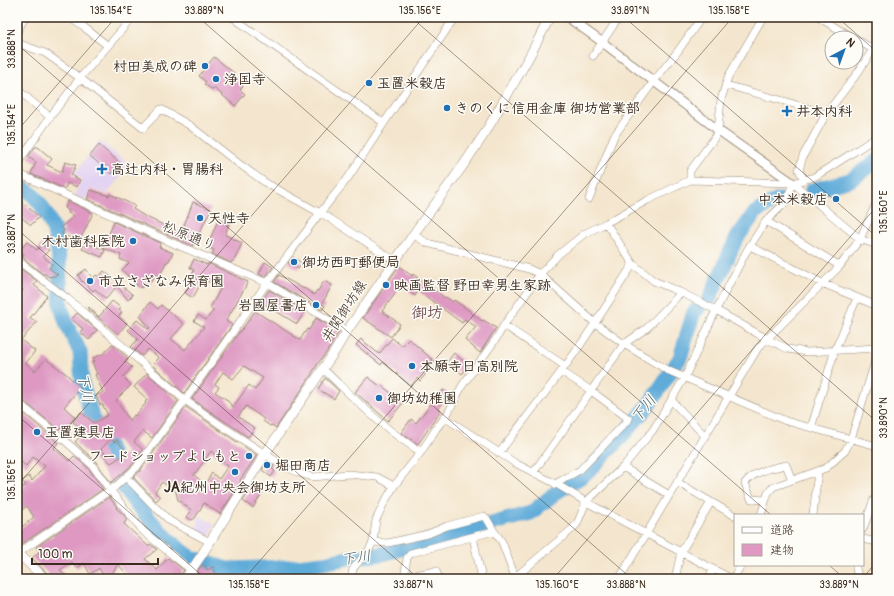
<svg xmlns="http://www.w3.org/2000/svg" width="894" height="596" font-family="Pangolin,'Klee One',sans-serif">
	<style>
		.built { fill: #e3d3f2 }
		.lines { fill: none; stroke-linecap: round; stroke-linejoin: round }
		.river { stroke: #61acd9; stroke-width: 15 }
		.building { fill: #de98c2; fill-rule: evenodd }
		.minor-casing { stroke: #988876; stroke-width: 8 }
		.tertiary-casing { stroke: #988876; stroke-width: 10 }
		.secondary-casing { stroke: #988876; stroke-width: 10 }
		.minor { stroke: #fff; stroke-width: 7 }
		.tertiary { stroke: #fff; stroke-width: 8 }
		.secondary { stroke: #fff; stroke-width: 9 }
		.ticks { fill: none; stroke: #3b2a1e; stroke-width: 1; stroke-opacity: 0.45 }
		.poi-dot { fill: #1f6fb2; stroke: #fdfcf7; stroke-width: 1.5 }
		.labels { text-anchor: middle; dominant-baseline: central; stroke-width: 3; stroke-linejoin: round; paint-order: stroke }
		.poi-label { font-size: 14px; font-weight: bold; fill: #3b2a1e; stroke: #fdfcf7; text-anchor: start }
		.street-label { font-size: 14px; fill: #3b2a1e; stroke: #fdfcf7 }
		.water-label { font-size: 15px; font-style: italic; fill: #4a5e69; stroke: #fdfcf7 }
		.quarter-label { font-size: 16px; font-weight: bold; fill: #745057; stroke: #fdfcf7 }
		.neatline { fill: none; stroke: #3b2a1e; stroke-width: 1.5 }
		.ticks-label { font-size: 10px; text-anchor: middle; fill: #3b2a1e }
	</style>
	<rect width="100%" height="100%" fill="#fdfcf7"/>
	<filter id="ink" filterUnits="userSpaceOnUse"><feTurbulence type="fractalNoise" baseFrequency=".025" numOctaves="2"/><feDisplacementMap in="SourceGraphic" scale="8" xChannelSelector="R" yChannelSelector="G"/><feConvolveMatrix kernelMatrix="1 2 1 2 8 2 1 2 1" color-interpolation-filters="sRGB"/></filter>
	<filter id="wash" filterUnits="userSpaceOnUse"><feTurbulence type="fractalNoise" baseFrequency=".012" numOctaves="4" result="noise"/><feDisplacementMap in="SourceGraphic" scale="16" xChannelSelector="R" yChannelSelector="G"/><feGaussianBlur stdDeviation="0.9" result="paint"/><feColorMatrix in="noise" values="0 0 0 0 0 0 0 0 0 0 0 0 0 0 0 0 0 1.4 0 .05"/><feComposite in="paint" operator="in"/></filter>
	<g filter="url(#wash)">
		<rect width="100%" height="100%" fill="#f4e6ce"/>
		<path class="built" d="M100,141L130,165L107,194L91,189L84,200L74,196L82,179L74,174Z
			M199,516L215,524L208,538L195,531L199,522L197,521Z"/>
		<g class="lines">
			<path class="river" d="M17,184L32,194L41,205L48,217L54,231L59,258L61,307L67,325L80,352L82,384L92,417L107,442L116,465L118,478L132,499L160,531L176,546L191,557L227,569L288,567L323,563L348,558L382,554L531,513L554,494L584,475L616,443L648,406L680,358L694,312L698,309
				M812,190L850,180L877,161
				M709,300L736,239L755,213L771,203L779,200"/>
		</g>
		<g id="blocks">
			<path class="building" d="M214,57L234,73L232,75L244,84L240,90L245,94L235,106L214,88L213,90L204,84L206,82L199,76Z
				M99,145L120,163L111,174L90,156Z
				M35,147H38L52,159L47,165L62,172L65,162L76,165L71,175L80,180L77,187L67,183L65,189L31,174L36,162L28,157Z
				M91,190L109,196L110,194L123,200L135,206L133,209L146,217L181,233L193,202L211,209L193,246L87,199Z
				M17,197L39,217L31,225L22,218L17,224V213L20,209L17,207Z
				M68,201L93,213L79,242L62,234L64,230L61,227L74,216L68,213L69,211L65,208Z
				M218,220L229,224L225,235L242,243L234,261H232L231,263L212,254L214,250L207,247Z
				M114,222L161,243L159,247L173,253L168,262H166L159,278L156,276L144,287L143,286L140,288L122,270L129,263L120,259L121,255L103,248Z
				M27,242L37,250L42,244L49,250L43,256L52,264L49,268L58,275L49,277L45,274H43L22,257L24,254L20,250Z
				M84,242L105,250L102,257L82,249Z
				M293,257L302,263L298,269L288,263Z
				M194,259L207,265L208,263L248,282L226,321L232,325L184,393L152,365L159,358L148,349L142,356L131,347L138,339L128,330L137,320L148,329L150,328L140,316L150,302L158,309L161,305L184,324L171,339L185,350L204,327L194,321L198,315L206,320L214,310L210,308L221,288L203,279L193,298L185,293L191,282L190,281L194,270L190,268Z
				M265,262L273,267L265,277L259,274Z
				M17,266L37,281L34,285L47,296L30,318L37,322L21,340L35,351L26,363L35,371L46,359L69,376V377L81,387L64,407L75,417L64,430L61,428L59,430L20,398L17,397V297L23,290L20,288L22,284L17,280Z
				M399,266L412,276L413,274L429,287L430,286L445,298L446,297L453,302L454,300L470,311V312L482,321L483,320L496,328L480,353L465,340L476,327L465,319L462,323L420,292H419L418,291L415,296L402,285L382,311L400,324L391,337L363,318Z
				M86,269L93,279L96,275L99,277L104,271L133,295L128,300L117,286L106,299L95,289L93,291L83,281L82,282L78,275Z
				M279,275L304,289V288L314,295L317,290L318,291L324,281L332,285L322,304L325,306L322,310L274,282Z
				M269,290L305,311L297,324L261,302Z
				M112,301L121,308L119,310L122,312L119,316L127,323L118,334L88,309L89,307L99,317Z
				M255,311L300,340L307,329L309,330L316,318L339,332L326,353L319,362L312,373V374L276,428L272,425L270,426L263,421L264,419L246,406L238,417L255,428L248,437L192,399L240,331L243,328ZM244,366L263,378L255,390L249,385L233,407L226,399L215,392L219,387L215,384L223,372L233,379Z
				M77,313L97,330L89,340L80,332L83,329L72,319Z
				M392,338L402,346L409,339L433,360L427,368L429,370L420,381L417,378L411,386L383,362L381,365L356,345L361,339L379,354Z
				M112,344L128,358L125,362L132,367L123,377L131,385L116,400L130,421L134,415L135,416L146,403L145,402L147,399L134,387L147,373L178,401L152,438L143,431L134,442L143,450L132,465L111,483L96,462L75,442L85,431L73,422L81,412L94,423L108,415L102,404L100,405L96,396L103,392L95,375L97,374L92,362L94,361L93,358L103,354ZM111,439L114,442L117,440L127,453L111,463L103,455L105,453L101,449Z
				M454,353L469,366L462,374L448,361Z
				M368,377L380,386L381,385L403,403L388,421L355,392Z
				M325,378L339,391L334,399L318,389Z
				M443,390L449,394L438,409L441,411L418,444L401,433L411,419L416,423L431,404L432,405Z
				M186,407L222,432L257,455L240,480L241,481L220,514L204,503L195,518L192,520L186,517L191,510L178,500L176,492L162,482L155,492L160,497L156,501L133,477L140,471ZM211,451L228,466L219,479L212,473L205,484L194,475Z
				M17,408L53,438L58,443L54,448L69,461L74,456L88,468L103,489L19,546H17V531L34,517L27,506L17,514V492L26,485L22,481L29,476L32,481L45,466L33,457L26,466L17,458Z
				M267,461L274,466L272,469L275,471L271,477L262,470Z
				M252,487L262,493L253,508L243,501Z
				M109,497L117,507L116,508L123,514L127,519L124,524L148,546L150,544L157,549L145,559L157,570L168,558L184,570L180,576L179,579H131L118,564L108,579H105L99,568L90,574L84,563L77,568L72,562L60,570L69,579H51L49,575L32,558L39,552L36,547Z
				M205,565L207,570L213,567L218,579H200L197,572L200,567Z"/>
		</g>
	</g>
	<g filter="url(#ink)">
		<use href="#blocks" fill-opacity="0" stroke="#988876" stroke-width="1"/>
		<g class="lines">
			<g class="minor-casing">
				<path id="minor" d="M69,17L85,28L108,46
					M232,17L384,123
					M818,17L853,38
					M17,32L25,17
					M856,39L877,52
					M17,43L45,53L80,78L143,128L161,109L189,125L238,163L266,183L320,213
					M593,56L619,17
					M726,85L784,101L826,114
					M17,89L50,117
					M17,164L50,117L80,78L133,17
					M17,173L175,244L267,283L347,331
					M690,180V171L715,137L718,130L721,100L728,77L763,17
					M804,180L799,170L803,156L826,114L859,71L877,43
					M793,183L860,239L877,245
					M589,199L614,136L654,81L678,51L702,17
					M320,212L395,261
					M766,221L840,266
					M606,223L633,264L654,281L680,292L716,310L767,339L788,349L807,352L877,348
					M413,234L427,243L529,269L540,274L595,323L624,344L667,370L786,421L877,446
					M750,246L822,283L877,306
					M17,260L68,299L185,400L225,428L279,463L299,473L312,477L349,474L377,477L394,486
					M504,325L565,366
					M323,369C354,398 384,430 421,452
					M671,400L705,436
					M17,402L63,439L92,465L110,490L144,532L191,570L195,579
					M444,417L515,463L558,485L586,502L732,579
					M811,428L835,350L857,298
					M499,453C521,424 544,395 566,365C590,333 611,298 633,264
					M623,467L669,495
					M533,473L624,344L647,328L676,298L680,292
					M126,477L153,505L170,521L210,542
					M677,482L735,516
					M555,484L580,470L629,419L590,390L561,371
					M765,500L751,499L745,483C754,471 772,468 786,465L792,480
					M761,515L768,493L773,487L826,468L845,451L851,439L877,355
					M813,515L818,471
					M863,529L874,499
					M473,537L482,579
					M863,539L877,542
					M373,542L388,543L428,534L447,526L484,516L487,519L494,531L502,542L515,577
					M17,554L116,486L136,468L185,400L267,283L320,213L348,178L384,123L455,17
					M856,565V569L859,579
					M404,577L436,571L439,579
					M351,579L353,569L356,565L369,550L373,542L376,520L384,503L394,486L421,452L436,429L448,413L462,386L496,339L504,325L531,287L540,274L559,254L584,234L606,223L648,200L690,180L793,183L814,177L846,157L877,137
					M404,579L407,558L411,553L494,531
					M513,579L571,530L577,524L586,502L623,467L653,430L685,377L716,310L746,252L766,221L786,202L793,183
					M619,579L758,348L840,266L860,239L877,202
					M675,579L681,552L711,502
					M709,579L713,569
					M733,579L741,565"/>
			</g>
			<g class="tertiary-casing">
				<path id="tertiary" d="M567,17L602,42L718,130L793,183"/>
			</g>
			<g class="secondary-casing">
				<path id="secondary" d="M17,552L45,579
					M185,579L201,556L265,454L335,351L347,331L415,232L462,167L485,133L529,57L550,17"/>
			</g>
			<use href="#minor" class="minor"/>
			<use href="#tertiary" class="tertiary"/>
			<use href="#secondary" class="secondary"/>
		</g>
	</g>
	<path class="ticks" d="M198,17L771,515M411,17L877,422M624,17L877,237M837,17L877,52M17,44L632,579M17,131L116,17M17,229L419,579M17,415L206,579M17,486L424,17M829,565L845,579M244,579L733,17M553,579L877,206M862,579L877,561"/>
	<g class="poi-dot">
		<circle cx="205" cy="66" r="4"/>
		<circle cx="216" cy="79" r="4"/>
		<circle cx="369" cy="83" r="4"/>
		<circle cx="447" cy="108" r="4"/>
		<path d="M785 105h4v4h4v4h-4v4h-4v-4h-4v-4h4z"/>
		<path d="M100 163h4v4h4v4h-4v4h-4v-4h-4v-4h4z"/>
		<circle cx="836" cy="199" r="4"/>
		<circle cx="200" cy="218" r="4"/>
		<circle cx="133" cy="241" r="4"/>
		<circle cx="294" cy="262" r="4"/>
		<circle cx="90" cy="281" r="4"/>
		<circle cx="386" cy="285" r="4"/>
		<circle cx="316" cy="305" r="4"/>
		<circle cx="412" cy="366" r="4"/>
		<circle cx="379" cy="398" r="4"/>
		<circle cx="37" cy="432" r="4"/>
		<circle cx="249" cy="456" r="4"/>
		<circle cx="267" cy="465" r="4"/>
		<circle cx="235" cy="472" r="4"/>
	</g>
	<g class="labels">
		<g class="poi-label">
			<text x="197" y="66" text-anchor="end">村田美成の碑</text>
			<text x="224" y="79">浄国寺</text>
			<text x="377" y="83">玉置米穀店</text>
			<text x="455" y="108">きのくに信用金庫 御坊営業部</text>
			<text x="796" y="111">井本内科</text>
			<text x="111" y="169">高辻内科・胃腸科</text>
			<text x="828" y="199" text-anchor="end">中本米穀店</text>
			<text x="208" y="218">天性寺</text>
			<text x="125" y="241" text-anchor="end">木村歯科医院</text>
			<text x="302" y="262">御坊西町郵便局</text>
			<text x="98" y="281">市立さざなみ保育園</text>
			<text x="394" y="285">映画監督 野田幸男生家跡</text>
			<text x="308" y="305" text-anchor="end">岩國屋書店</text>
			<text x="420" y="366">本願寺日高別院</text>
			<text x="387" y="398">御坊幼稚園</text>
			<text x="45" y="432">玉置建具店</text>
			<text x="241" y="456" text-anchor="end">フードショップよしもと</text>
			<text x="275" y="465">堀田商店</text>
			<text x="235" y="487" text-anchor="middle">JA紀州中央会御坊支所</text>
		</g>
		<g class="street-label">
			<text transform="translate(189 236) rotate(23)">松原通り</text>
			<text transform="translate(344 311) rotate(-57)">井関御坊線</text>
		</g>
		<g class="water-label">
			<text transform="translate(85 388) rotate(78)">下川</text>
			<text transform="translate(644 409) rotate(-51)">下川</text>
			<text transform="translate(356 558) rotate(-8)">下川</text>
		</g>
		<g class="quarter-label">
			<text x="427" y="313">御坊</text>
		</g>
	</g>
	<rect width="894" height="596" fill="none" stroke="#fdfcf7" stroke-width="44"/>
	<rect x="734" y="514" width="130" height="52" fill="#fdfcf7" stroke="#afa8a0"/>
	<rect x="742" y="527" width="20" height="6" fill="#ffffff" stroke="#afa8a0"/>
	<text x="770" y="534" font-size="12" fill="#3b2a1e">道路</text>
	<rect x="742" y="544" width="20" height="12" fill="#de98c2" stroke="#afa8a0"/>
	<text x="770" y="554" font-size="12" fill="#3b2a1e">建物</text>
	<g transform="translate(844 50) rotate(41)"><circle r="19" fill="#fdfcf7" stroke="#afa8a0"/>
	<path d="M0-3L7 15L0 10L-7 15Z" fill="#1f6fb2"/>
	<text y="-6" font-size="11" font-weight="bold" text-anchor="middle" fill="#3b2a1e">N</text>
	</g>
	<path d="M32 558v6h126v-6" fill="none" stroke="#3b2a1e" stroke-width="2"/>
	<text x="38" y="558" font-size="12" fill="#3b2a1e" stroke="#fdfcf7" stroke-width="3" paint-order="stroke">100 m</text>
	<rect x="22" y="22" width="850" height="552" class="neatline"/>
	<g class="ticks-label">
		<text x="111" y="14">135.154°E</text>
		<text x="204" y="14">33.889°N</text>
		<text x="420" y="14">135.156°E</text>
		<text x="630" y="14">33.891°N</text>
		<text x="729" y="14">135.158°E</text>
		<text transform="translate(11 49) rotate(-90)" y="4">33.888°N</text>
		<text transform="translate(11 125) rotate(-90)" y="4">135.154°E</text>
		<text transform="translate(883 212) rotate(-90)" y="4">135.160°E</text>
		<text transform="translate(11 234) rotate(-90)" y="4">33.887°N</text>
		<text transform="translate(883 418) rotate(-90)" y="4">33.890°N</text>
		<text transform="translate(11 480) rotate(-90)" y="4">135.156°E</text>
		<text x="249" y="588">135.158°E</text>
		<text x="413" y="588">33.887°N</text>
		<text x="557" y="588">135.160°E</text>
		<text x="626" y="588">33.888°N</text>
		<text x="839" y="588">33.889°N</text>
	</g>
</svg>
